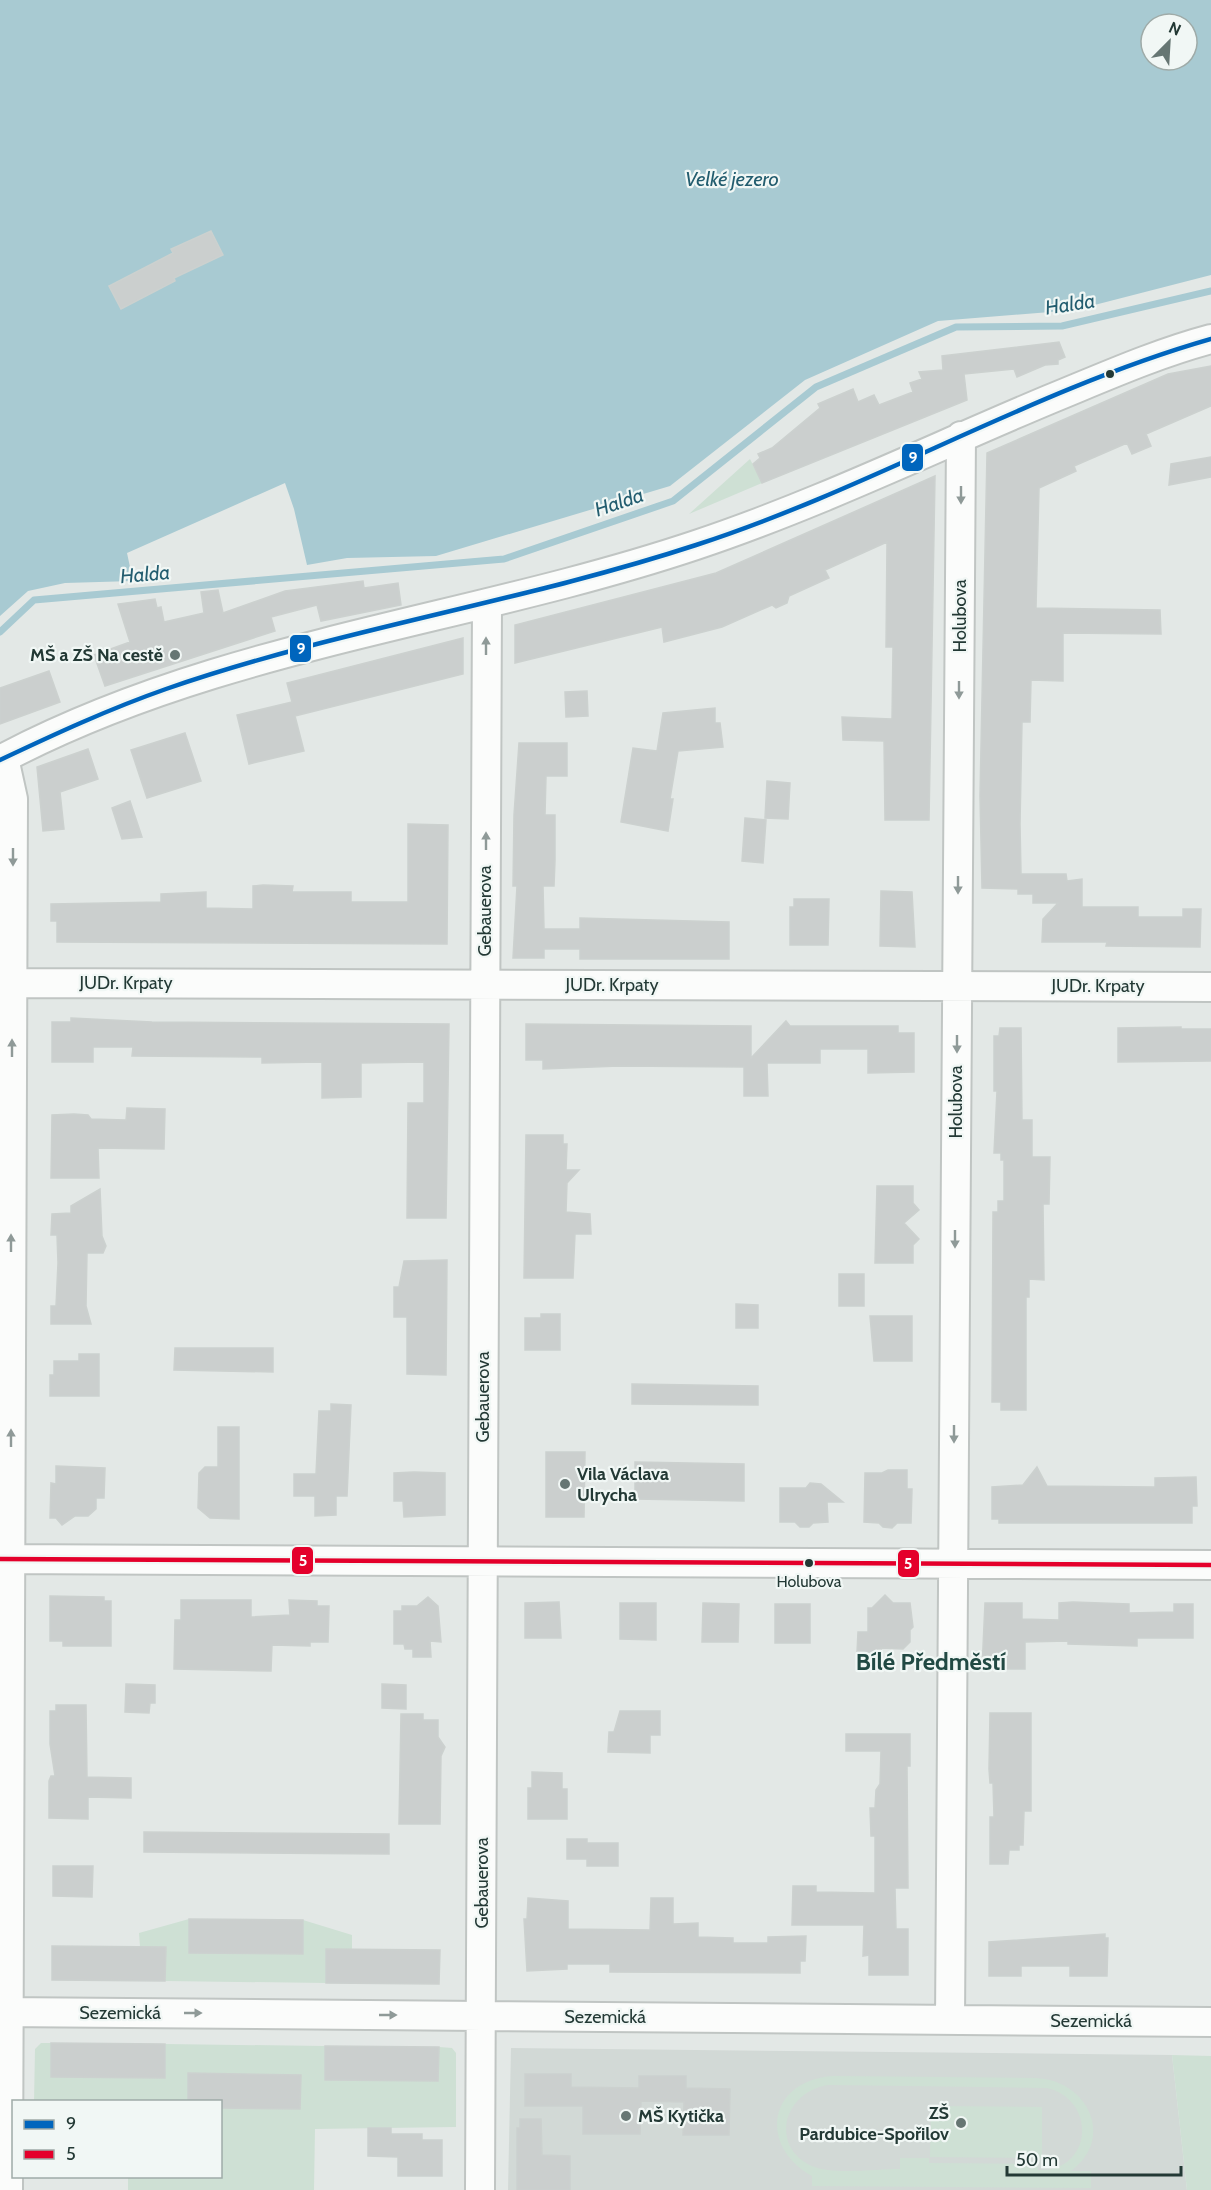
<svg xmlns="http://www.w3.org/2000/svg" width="1211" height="2190" font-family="Cabin,sans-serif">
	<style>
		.built { fill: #d2d9d6 }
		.green { fill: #cee0d4; fill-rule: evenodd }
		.water { fill: #a8cad2; fill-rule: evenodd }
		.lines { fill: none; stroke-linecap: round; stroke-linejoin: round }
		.stream { stroke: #a8cad2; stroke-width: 7 }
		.building { fill: #cbcfce; stroke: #ccd1cf; stroke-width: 1.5 }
		.street-casing { stroke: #c0c5c3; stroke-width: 32 }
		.street { stroke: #fbfcfb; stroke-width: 28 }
		.bus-1-casing { stroke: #f1f7f5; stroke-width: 9 }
		.bus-2-casing { stroke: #f1f7f5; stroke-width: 9 }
		.bus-1 { stroke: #0065bd; stroke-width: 4.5 }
		.bus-2 { stroke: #e4002b; stroke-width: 4.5 }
		.oneway { fill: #8f9a98 }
		.bus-dot { fill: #233935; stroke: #f1f7f5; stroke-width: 2 }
		.poi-dot { fill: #667673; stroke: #f1f7f5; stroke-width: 2 }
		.labels { text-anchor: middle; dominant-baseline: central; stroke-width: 4.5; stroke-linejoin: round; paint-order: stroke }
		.bus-label { font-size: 16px; fill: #233935; stroke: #f1f7f5 }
		.street-label { font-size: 18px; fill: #233935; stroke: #f1f7f5 }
		.poi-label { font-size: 18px; font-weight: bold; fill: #233935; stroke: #f1f7f5; text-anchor: end }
		.water-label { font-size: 20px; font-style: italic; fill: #235d6f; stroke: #f1f7f5 }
		.district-label { font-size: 24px; font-weight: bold; fill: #214943; stroke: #f1f7f5 }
		.line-badge { stroke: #f1f7f5; stroke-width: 2 }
		.badge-label { font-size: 16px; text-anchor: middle; font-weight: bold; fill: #fff }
	</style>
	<rect width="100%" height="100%" fill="#e3e8e6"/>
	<path class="built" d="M511,2048L1172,2055L1187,2190H508Z"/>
	<path class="green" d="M750,459L762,483L689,514Z
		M189,1919L190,1953L302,1954L303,1920L352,1935V1949H326V1983L165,1981L166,1947H140L139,1933Z
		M41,2043H51L52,2077L164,2078L165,2044L325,2046L326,2080L437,2081L439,2047L452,2048L456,2053V2127L315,2129L314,2190H128V2177L220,2176L221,2108L300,2109L301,2075L188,2073V2101L34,2102L35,2049Z
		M1172,2055L1211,2056V2190H1187Z
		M832,2076L1037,2078C1087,2081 1116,2137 1071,2171H1091V2188L812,2186V2176C758,2146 768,2081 832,2076ZM829,2085L1047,2088C1099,2101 1091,2173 1038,2170L1037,2164L929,2163V2158H900V2169C877,2169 832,2175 812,2166C769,2147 783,2091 829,2085Z
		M931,2106L1042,2107V2158L930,2157Z"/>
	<path class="water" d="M0,0H1211V275L1075,310L938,321L805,380L670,486L436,556L347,558L307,565L294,509L285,483L127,553L133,581L65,583L28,591L0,616ZM1151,24H1187V60H1151Z"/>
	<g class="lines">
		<path class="stream" d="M0,632L34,600L504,559L673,501L816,387L956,327L1062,326L1211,291"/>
	</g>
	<path class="building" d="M211,231L223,255L174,278L175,281L121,309L109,286L173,253L171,249Z
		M1059,342L1065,357L1058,360V364L1045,365L1017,377L1014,369L964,374L967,400L762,483L753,464L760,458L758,454L772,448L820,408L818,404L853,389L858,402L874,395L879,405L913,392L910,383L922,379L919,372L943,370L942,356Z
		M1211,366V406L1146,434L1151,446L1132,454L1127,443L1074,466L1076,471L1039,488L1036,608L1160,610L1161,634L1063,633V681L1031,680L1030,722H1022L1020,824L1021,874H1066L1067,881L1082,879V907H1138V917H1183V909H1201L1200,947L1106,946L1107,942H1042L1043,919L1058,903H1033V894H1018V889L982,888L980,796L987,453L1168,374Z
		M1211,457V477L1169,485L1171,464Z
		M935,476L929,820H885L884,741L843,740L842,717L892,719L893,647H886L887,542L825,570L829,578L789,596L787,603L776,608L772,605L722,627L664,642L662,627L515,663V625L716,573Z
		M363,581L364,588L398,583L401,605L321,621L317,605L271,617L275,631L105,686L94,655L130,642L118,604L155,599L157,608L161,607L164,622L204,613L201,592L218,590L223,613L285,591Z
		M463,638V674L295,716L304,751L249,764L237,715L292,702L287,683Z
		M49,671L60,702L0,724V688Z
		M587,691L588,716L566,717L565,692Z
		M715,708V723H720L723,747L678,751L670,799H673L668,831L621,822L633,748L657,751L663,713Z
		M185,733L201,781L147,798L131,750Z
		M519,743H567V776H546L545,815H555V860L554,886H543L544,929H580V918L729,922V959H580V949H544V958H513L517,886H513L514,815Z
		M88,749L98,779L60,792L64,829L43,831L37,767Z
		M767,781L790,783L788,819L765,818Z
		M130,801L142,837L122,839L112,808Z
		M745,818L766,820L763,863L742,861Z
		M408,824L448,825L447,944L57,942V921H51V904L161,902V894L206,892V908L253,909V886L263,885L293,886L292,892H351V902H408Z
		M881,891L912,892L915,947L880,946Z
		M794,899H829L828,945H790V907H794Z
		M71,1018L152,1022L449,1024L446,1218H407L408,1103H424V1062L361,1063V1097L322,1098V1062L262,1063V1057L132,1056L133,1047H93V1062H52V1022H71Z
		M786,1021L790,1026H898V1033H914V1072L868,1073V1049H820V1063H767L768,1096H744V1067L619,1066L543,1069V1060H526V1024L751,1026V1058Z
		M1181,1027V1029H1211V1061L1118,1062V1028Z
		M1000,1028H1021L1022,1120H1032V1157H1050L1049,1204H1043L1044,1280L1029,1279V1297H1026V1410H1001V1402H992L993,1212H998V1201H1004V1160H1001V1153H994L997,1091H994V1036H999Z
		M127,1108L165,1109L164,1149L98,1148L99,1178H51L52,1115L74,1114L88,1115L91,1119L126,1120Z
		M526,1135H563V1144H567L566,1170H579L567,1183L566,1212L590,1214L591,1234H575L573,1278H524Z
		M877,1186H913V1203L919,1210L904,1223L919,1239L913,1245V1263H875Z
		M100,1189L102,1236L106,1246L103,1253H87L86,1306L91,1324H51V1306H56L58,1263L57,1235H51L52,1214L71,1213V1206Z
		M447,1260L446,1375L407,1374V1317H394V1287H399L404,1261Z
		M839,1274H864V1306H839Z
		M736,1304L758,1305V1328H736Z
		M541,1314H560V1350H525V1318H541Z
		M870,1316H912V1361H874Z
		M175,1348H273V1372L174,1370Z
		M79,1354H99V1396H50V1375H54V1361H79Z
		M632,1384L758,1386V1405L632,1404Z
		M331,1404L351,1405L347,1496H336V1515L315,1516V1496H294V1474H316L319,1411H331Z
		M218,1427H239V1519L210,1518L198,1508L199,1473L205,1467H218Z
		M546,1452H585L584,1517H546Z
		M635,1462L744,1464V1501L635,1499Z
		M56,1466L105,1468L104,1498H96V1509L88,1516H75L62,1525L56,1518H50L51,1483L56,1484Z
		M1037,1467L1047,1486L1155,1487V1478L1196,1477L1197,1506H1192V1523H999V1519H992V1487L1023,1485Z
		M888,1470H907V1489H912L911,1523H897L892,1528L883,1527L879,1523L864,1522L865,1473H882Z
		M414,1472L445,1473V1515L404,1517L403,1501H394V1473Z
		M810,1483L821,1484L843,1502H827L828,1522L813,1523L809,1527H800L795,1522H780V1488H806Z
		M885,1595L893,1603H910L913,1627L910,1630V1642L903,1649L881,1648V1653H857L858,1632H868V1608H872Z
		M50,1596L104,1597V1601H111V1646H63V1641H50Z
		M428,1597L438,1606L441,1642L430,1641L431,1657H413V1649H405L404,1644H394V1611H402V1606H417Z
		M181,1600H251V1617L290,1615L289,1600L317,1601V1606H329L328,1642H310V1646L272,1645L271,1671L174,1669L175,1620H181Z
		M559,1602L561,1638H525V1603Z
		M1073,1602L1129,1604V1613L1174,1612V1604H1193V1638H1137V1646L1068,1644V1641L1025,1642V1669H982L985,1603H1022V1619L1059,1620V1603Z
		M620,1603H656V1640L620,1639Z
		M703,1603L739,1604L738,1642H702Z
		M775,1604H810V1643H775Z
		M126,1684L155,1685V1703H150L149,1713L125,1712Z
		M382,1684L406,1685V1709L382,1708Z
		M56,1705H86L87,1777L131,1778V1798L88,1797V1819L49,1818V1781L51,1776H55L50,1744V1711H56Z
		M620,1711H660V1735H650V1753L608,1752L609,1732H614Z
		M990,1713H1031V1811H1024L1023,1845H1019V1850H1009L1008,1864H990V1817H994L993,1783H990L989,1769Z
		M401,1714H423V1720H438V1737L445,1747L441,1756L440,1824H399Z
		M846,1734H910V1766H907L908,1888H895L896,1929H908V1975H869V1955L863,1956L864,1925H792L793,1886H816V1892L875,1893V1836H871L870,1808H875L876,1790L880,1784L881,1751H846Z
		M532,1772L562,1773V1789H567V1819H528V1788H532Z
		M144,1832L389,1834V1854L144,1852Z
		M567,1839H587V1843H618V1866H587V1859H567Z
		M53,1866H93L92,1897L53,1896Z
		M528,1898L568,1901V1929L650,1930L651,1898H673V1924L698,1923V1937L733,1938V1943H768V1937L806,1936L805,1961H800V1973L610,1972V1964H567V1969L527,1971L524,1919H527Z
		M189,1919L303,1920V1954L189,1953Z
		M1105,1934V1938H1108L1107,1976H1070V1966H1021V1976H989V1942Z
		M52,1946L166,1947L165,1981L52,1980Z
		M326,1949L440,1950L439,1984L326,1983Z
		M51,2043L165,2044V2078L51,2077Z
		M325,2046L439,2047L438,2081L325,2080Z
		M188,2073L301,2075L300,2109L220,2108V2102H188Z
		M525,2074H571V2087L639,2088V2076H686V2088L730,2089L729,2135H683L684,2102L641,2101L640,2134H583V2106H525Z
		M520,2119H541L542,2155L570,2156V2190H517V2128H520Z
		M368,2128H391V2134H422V2140H442V2176H398V2157L368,2156Z"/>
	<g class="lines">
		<g class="street-casing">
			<path id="street" d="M4,758L13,799L8,2190
				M0,760C216,645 466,622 696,545C816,505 931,449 1048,400C1102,378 1155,354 1211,339
				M12,983L1211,987
				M0,1559L1211,1565
				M0,2012L1211,2022
				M950,2020L961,436
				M480,2190L487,604"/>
		</g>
		<use href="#street" class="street"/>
		<g class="bus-1-casing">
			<path id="bus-1" d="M0,760C55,734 109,709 166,689C339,629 522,602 696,545C872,488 1033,390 1211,339"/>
		</g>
		<g class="bus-2-casing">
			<path id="bus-2" d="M0,1559L1211,1565"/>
		</g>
		<use href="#bus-1" class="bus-1"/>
		<use href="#bus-2" class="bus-2"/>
	</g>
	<defs><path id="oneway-solid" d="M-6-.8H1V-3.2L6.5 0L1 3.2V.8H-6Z" transform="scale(1.5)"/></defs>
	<g class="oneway">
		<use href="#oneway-solid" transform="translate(961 495) rotate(90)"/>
		<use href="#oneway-solid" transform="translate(486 646) rotate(-90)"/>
		<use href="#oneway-solid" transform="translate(959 690) rotate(90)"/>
		<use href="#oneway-solid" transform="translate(486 841) rotate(-90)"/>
		<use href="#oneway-solid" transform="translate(13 857) rotate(90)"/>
		<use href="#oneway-solid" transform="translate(958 885) rotate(90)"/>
		<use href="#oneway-solid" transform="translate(957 1044) rotate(90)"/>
		<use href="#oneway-solid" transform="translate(12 1048) rotate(-90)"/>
		<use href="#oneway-solid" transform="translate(955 1239) rotate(90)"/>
		<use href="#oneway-solid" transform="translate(11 1243) rotate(-90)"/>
		<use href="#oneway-solid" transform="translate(954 1434) rotate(90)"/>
		<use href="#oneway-solid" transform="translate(11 1438) rotate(-90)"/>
		<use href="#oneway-solid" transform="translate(193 2013)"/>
		<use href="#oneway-solid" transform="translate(388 2015)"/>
	</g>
	<g class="bus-dot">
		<circle cx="1110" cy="374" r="5"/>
		<circle cx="809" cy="1563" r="5"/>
	</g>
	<g class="poi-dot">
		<circle cx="175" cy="655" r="6"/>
		<circle cx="565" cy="1484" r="6"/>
		<circle cx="626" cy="2116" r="6"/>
		<circle cx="961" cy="2123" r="6"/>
	</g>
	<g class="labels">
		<g class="bus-label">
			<text x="809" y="1581">Holubova</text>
		</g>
		<g class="street-label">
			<text transform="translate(960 616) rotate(-90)">Holubova</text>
			<text transform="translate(485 911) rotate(-90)">Gebauerova</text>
			<text x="126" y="983">JUDr. Krpaty</text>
			<text x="612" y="985">JUDr. Krpaty</text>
			<text x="1098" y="986">JUDr. Krpaty</text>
			<text transform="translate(956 1102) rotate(-90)">Holubova</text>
			<text transform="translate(483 1397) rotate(-90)">Gebauerova</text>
			<text transform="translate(482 1883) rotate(-90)">Gebauerova</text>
			<text x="120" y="2013">Sezemická</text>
			<text x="605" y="2017">Sezemická</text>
			<text x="1091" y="2021">Sezemická</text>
		</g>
		<g class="poi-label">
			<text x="163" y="655">MŠ a ZŠ Na cestě</text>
			<text x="577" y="1474" text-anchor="start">Vila Václava<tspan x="577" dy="21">Ulrycha</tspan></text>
			<text x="949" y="2113">ZŠ<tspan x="949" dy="21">Pardubice-Spořilov</tspan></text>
			<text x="638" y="2116" text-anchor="start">MŠ Kytička</text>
		</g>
		<g class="water-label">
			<text x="732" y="179">Velké jezero</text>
			<text transform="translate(1070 304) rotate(-9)">Halda</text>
			<text transform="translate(619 502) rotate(-19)">Halda</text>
			<text transform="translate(145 574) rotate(-5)">Halda</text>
		</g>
		<g class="district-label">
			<text x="931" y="1661">Bílé Předměstí</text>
		</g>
	</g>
	<g class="line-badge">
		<rect x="901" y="443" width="23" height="29" rx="6" fill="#0065bd"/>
		<rect x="289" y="634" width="23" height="29" rx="6" fill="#0065bd"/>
		<rect x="291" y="1546" width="23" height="29" rx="6" fill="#e4002b"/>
		<rect x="897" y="1549" width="23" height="29" rx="6" fill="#e4002b"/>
	</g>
	<g class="badge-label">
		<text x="913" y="463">9</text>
		<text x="301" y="654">9</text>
		<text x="303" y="1566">5</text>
		<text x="908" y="1569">5</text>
	</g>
	<rect x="12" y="2100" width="210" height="78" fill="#f1f7f5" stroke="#9faba8" stroke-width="1.5"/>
	<rect x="24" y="2120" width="30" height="9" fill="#0065bd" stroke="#9faba8" stroke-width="1.5"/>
	<text x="66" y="2130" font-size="18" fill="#233935">9</text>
	<rect x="24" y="2150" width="30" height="9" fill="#e4002b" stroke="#9faba8" stroke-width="1.5"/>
	<text x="66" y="2160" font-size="18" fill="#233935">5</text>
	<g transform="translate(1169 42) rotate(24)"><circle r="28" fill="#f1f7f5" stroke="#9faba8" stroke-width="1.5"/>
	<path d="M0-4.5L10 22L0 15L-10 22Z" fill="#667673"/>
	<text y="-9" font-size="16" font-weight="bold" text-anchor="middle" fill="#233935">N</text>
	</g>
	<path d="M1007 2166v9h174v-9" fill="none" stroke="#233935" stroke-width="3"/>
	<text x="1016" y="2166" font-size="18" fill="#233935" stroke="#f1f7f5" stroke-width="4.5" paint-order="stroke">50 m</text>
</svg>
